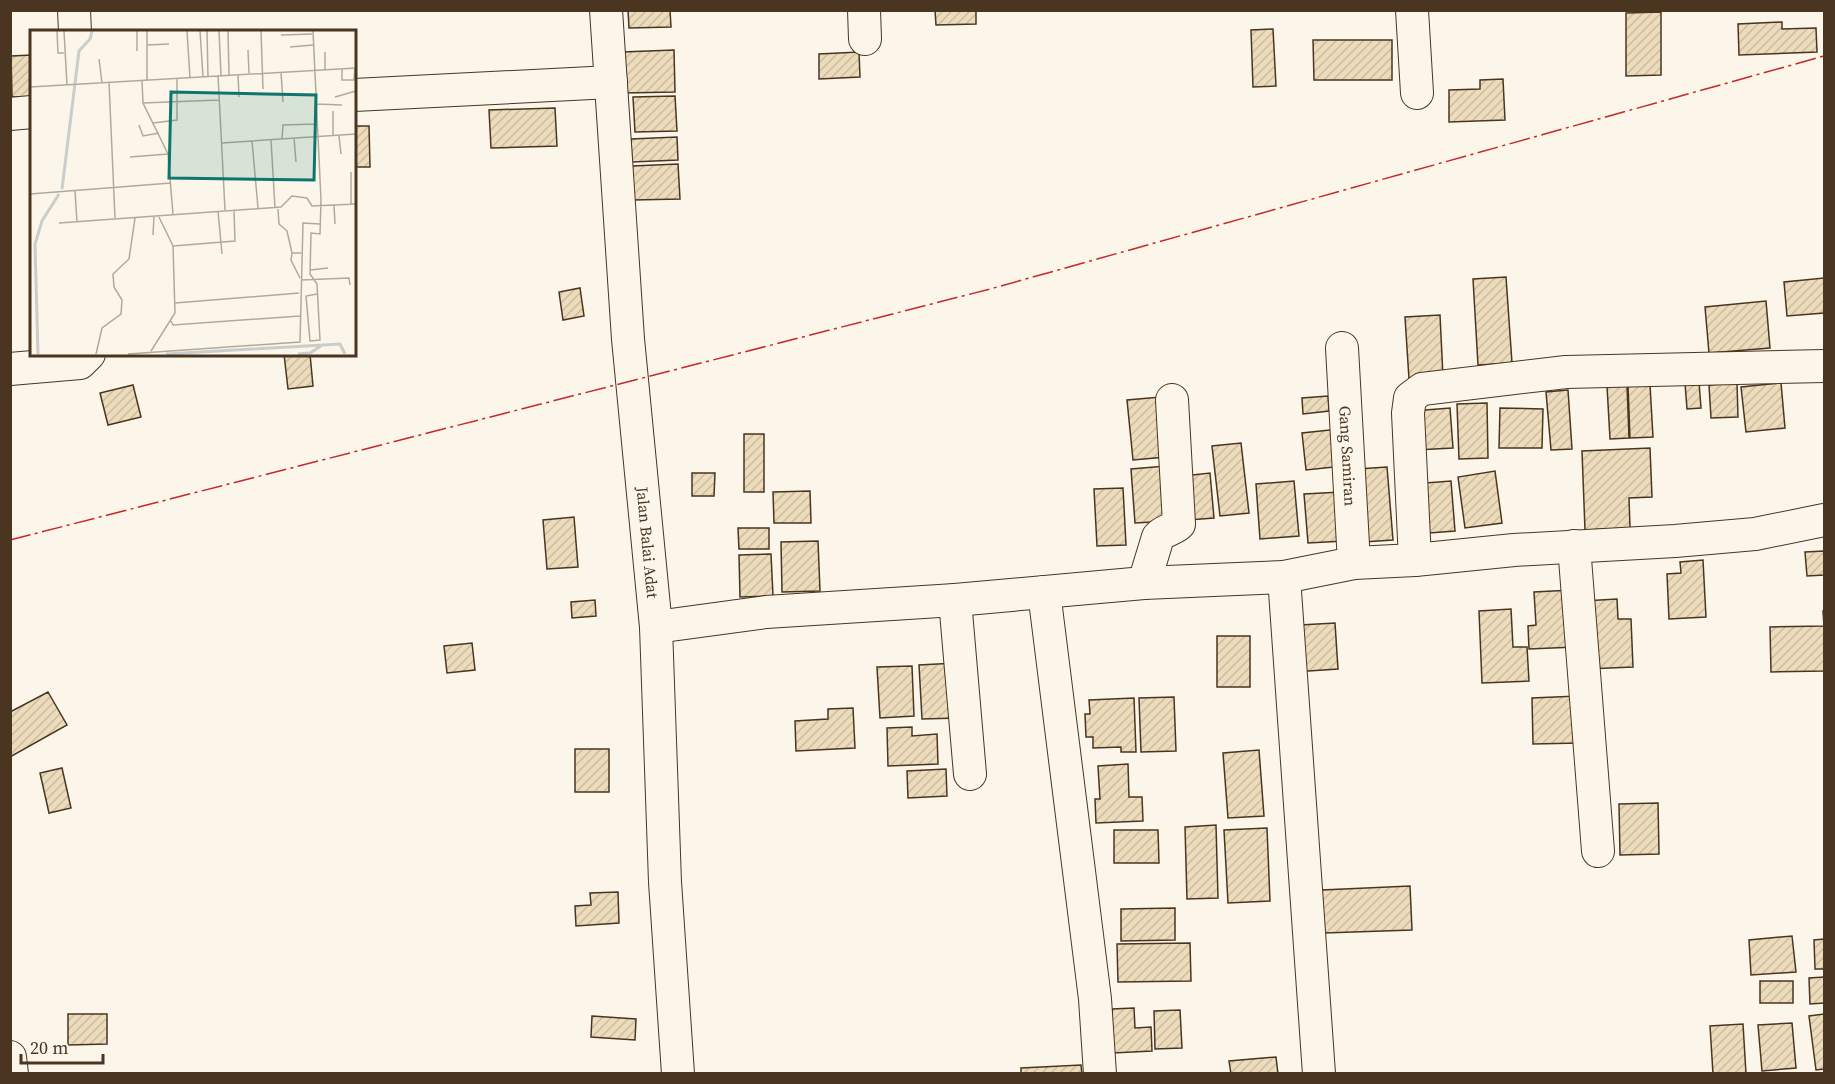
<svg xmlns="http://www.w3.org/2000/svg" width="1835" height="1084" font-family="'Source Serif 4',serif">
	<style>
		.building { fill: url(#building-hatch); stroke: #4a3520; stroke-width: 1.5 }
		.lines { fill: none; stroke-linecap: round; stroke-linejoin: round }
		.minor-casing { stroke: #4a3520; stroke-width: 34 }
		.minor { stroke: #fbf6e9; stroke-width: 32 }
		.power { stroke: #c62828; stroke-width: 1.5; stroke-dasharray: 21 4.5 3 4.5; stroke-linecap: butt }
		.labels { text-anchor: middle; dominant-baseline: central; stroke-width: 4.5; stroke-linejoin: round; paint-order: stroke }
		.street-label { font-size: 16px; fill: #4a3520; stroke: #fbf6e9 }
		.inset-river { fill: none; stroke: #c9cecd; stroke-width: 3 }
		.inset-road { fill: none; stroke: #b4a999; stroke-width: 1.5 }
		.view { fill: #0f766e; fill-opacity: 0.15; stroke: #0f766e; stroke-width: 3 }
		.inset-edge { fill: none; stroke: #4a3520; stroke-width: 3 }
	</style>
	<defs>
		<pattern id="building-hatch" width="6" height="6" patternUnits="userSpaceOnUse" patternTransform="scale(1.5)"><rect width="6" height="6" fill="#ecdcbc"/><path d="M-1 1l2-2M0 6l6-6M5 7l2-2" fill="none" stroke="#ccbda1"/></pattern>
	</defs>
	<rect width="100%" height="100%" fill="#fbf6e9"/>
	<path class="building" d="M628,10H670L671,27L629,28Z
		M935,10H976V24L936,25Z
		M1661,12V75L1626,76V13Z
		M1782,22V29L1816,28L1817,52L1739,55L1738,24Z
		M1273,29L1276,86L1253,87L1251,30Z
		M1313,40H1392V80H1314Z
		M674,50L675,92L623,93L622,52Z
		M859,52L860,77L819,79V54Z
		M32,55V97H12L11,56Z
		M1503,79L1505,120L1449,122V90L1480,89V80Z
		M675,96L677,131L635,132L633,97Z
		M555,108L557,146L491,148L489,110Z
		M354,126H369L370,167H354Z
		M677,137L678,160L632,162L631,139Z
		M678,164L680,199L633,200L632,166Z
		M1506,277L1512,363L1478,365L1473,279Z
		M1824,278V313L1787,316L1784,282Z
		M580,288L584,316L563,320L559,292Z
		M1766,301L1770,348L1709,353L1705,307Z
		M1440,315L1443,377L1409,379L1405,317Z
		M284,354H310L313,386L288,389Z
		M1699,382L1701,408L1687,409L1685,383Z
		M1737,383L1738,417L1711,418L1709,385Z
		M1781,383L1785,428L1746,432L1741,387Z
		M133,385L141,417L108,425L100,393Z
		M1627,385L1629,438L1610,439L1607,386Z
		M1650,385L1653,437L1630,438L1628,386Z
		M1568,390L1572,449L1551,450L1546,392Z
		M1328,396L1329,411L1303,414L1302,398Z
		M1161,397L1166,457L1133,460L1127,400Z
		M1487,403L1488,458L1459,459L1457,404Z
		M1450,408L1453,448L1416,450L1413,411Z
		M1500,408L1543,409L1542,448H1499Z
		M1339,429L1343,466L1306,470L1302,433Z
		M744,434H764V492H744Z
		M1241,443L1249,513L1220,516L1212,446Z
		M1650,448L1652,497L1629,498L1630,528L1585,530L1582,451Z
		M1166,466L1170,521L1135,523L1131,469Z
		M1387,467L1393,540L1363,542L1357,469Z
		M1495,471L1502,523L1465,528L1458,477Z
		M692,473H715L714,496H692Z
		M1210,473L1214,518L1188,520L1184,476Z
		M1294,481L1299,536L1260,539L1256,484Z
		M1451,481L1455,531L1416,534L1412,484Z
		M1123,488L1126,545L1097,546L1094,489Z
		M810,491L811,523H774L773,492Z
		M1341,492L1344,541L1308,543L1304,494Z
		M574,517L578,567L547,569L543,520Z
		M738,528H769V549H739Z
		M818,541L820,591L782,592L781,542Z
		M1824,551V575L1807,576L1805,552Z
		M771,554L773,596L740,597L739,555Z
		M1703,560L1706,617L1669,619L1667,574L1681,573L1680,562Z
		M1572,590L1575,647L1529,649L1528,626L1536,625L1534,592Z
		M1617,599L1618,619H1631L1633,667L1586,669L1583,601Z
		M595,600L596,616L572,618L571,602Z
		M1511,609L1513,647H1527L1529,681L1482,683L1479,611Z
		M1823,611H1824V671L1771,672L1770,627L1824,626Z
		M1335,623L1338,669L1294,672L1300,625Z
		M1217,636H1250V687H1217Z
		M472,643L475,670L447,673L444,646Z
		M956,663L958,718L922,719L919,665Z
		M912,666L914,716L880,718L877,667Z
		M48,692L67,725L10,757V712Z
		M1578,696L1579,743L1533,744L1532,698Z
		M1174,697L1176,751L1141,752L1139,698Z
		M1134,698L1136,752H1121V747L1093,748V737H1086L1085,714H1090L1089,700Z
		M853,708L855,748L796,751L795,721L828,719V709Z
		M912,727V736L937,734L938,764L888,766L887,728Z
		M575,749H609V792H575Z
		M1259,750L1264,816L1228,818L1223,753Z
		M1128,764L1129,797H1142L1143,821L1096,823L1095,799H1100L1098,766Z
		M62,768L71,808L49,813L40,773Z
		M946,769L947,796L908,798L907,771Z
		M1658,803L1659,854L1620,855L1619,804Z
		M1216,825L1218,898L1187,899L1185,827Z
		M1267,828L1270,901L1228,903L1224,830Z
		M1114,830H1158L1159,863H1114Z
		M1410,886L1412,930L1324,933L1322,890Z
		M618,892L619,923L576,926L575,906L591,905L590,893Z
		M1175,908V940L1121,941V909Z
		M1792,936L1796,972L1751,975L1749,940Z
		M1824,939V969H1815L1814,940Z
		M1190,943L1191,981L1118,982L1117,944Z
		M1824,977V1003L1810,1004L1809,978Z
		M1760,981H1793V1003H1760Z
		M1134,1008L1135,1028L1151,1027L1152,1051L1113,1053L1112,1009Z
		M1180,1010L1182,1048L1155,1049L1154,1011Z
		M68,1014H107V1044L68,1045Z
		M1824,1014V1069L1816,1070L1809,1016Z
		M592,1016L636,1019L635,1040L591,1037Z
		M1792,1023L1796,1068L1762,1071L1758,1025Z
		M1743,1024L1746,1074H1713L1710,1026Z
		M1276,1057L1278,1074H1231L1229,1061Z
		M1081,1065L1082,1074H1021V1068Z"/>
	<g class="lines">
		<g class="minor-casing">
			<g id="minor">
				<path d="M74,10L75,32"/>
				<path id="s1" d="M606,10L628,339L656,627L665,882L678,1074"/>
				<path d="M864,10L865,39"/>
				<path d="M1412,10L1417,93"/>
				<path d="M354,95L611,82"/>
				<path d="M10,114L32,112"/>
				<path id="s2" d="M1342,348L1354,563"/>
				<path d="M10,369L80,363L89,354"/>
				<path d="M1574,546L1598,851"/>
				<path d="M1415,560L1408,413L1410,398L1422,389L1566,372L1824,366"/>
				<path d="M1284,577L1319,1074"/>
				<path d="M1144,583L1158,537C1164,530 1173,530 1179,524L1172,400"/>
				<path d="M1044,592L1095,999L1100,1074"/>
				<path d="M955,600L970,774"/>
				<path d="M656,627L766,612L955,600L1144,583L1284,577L1354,563L1415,560L1514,550L1675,541L1755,534L1824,520"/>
				<path d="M10,1057L12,1074"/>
			</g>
		</g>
		<use href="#minor" class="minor"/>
		<path class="power" d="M10,540L990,289L1824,56"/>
	</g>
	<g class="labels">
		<g class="street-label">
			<text stroke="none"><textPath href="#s2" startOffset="108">Gang Samiran</textPath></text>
			<text stroke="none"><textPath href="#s1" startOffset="534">Jalan Balai Adat</textPath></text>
		</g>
	</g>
	<g transform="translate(30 30)">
		<rect width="326" height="326" fill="#fbf6e9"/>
		<path class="inset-river" d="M32,159L49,21L60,9L62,1M8,324L5,214L12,191L29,164M136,324L310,314L315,324M268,324L280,323L291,316"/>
		<path class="inset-road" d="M27,1L28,23H34M34,1L37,55M157,1L160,48M170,1L173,47M177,1L178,47M189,1L191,45M198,1L199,45M231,1L233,59M283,1L291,170L290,204L281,203L280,244L287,254L290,310L280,311L276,266L287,264M251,5L282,4M117,15L139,14M260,17L283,15M218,20L219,43M107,21V1M295,22V40M69,29L72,53M312,39V50H324L325,38M251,42L253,72M208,44L209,67M188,45L195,180M112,51L113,73L138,124L143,184M117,51V1M79,53L85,188M0,57L326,38M305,67L326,61M113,73L189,70M287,74L312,75M303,81V106M123,93L147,90V49M109,95L113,106L129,103M309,106L311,124M264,108L266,132M252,109L253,95L287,94M241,110L245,178M222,111L228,178M192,113L326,104M100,127L138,124M45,161L47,192M0,164L141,153M321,174V142M304,175L305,194M248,179L249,194L257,201L262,223M188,181L192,224M29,193L251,177L262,166L277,168L282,176L326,174M123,205L124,186M143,216L205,211L204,180M280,240L298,238M270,248L261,230L262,223H271M271,250L319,248L320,255M145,273L269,263M141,291L143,295L270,286M121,321L145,283L143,216L129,187M66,324L72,298L91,284L92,270L84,257L83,244L99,229L105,188M98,324L270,312L273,193L290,194"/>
		<path class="view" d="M141,62L286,65L284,150L139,148Z"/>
		<rect width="326" height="326" class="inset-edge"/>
	</g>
	<rect width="1835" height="1084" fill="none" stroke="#4a3520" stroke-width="24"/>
	<path d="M21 1054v9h82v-9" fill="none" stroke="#4a3520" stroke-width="3"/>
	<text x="30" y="1054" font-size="18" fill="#4a3520" stroke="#fbf6e9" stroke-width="4.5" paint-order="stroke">20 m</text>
</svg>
